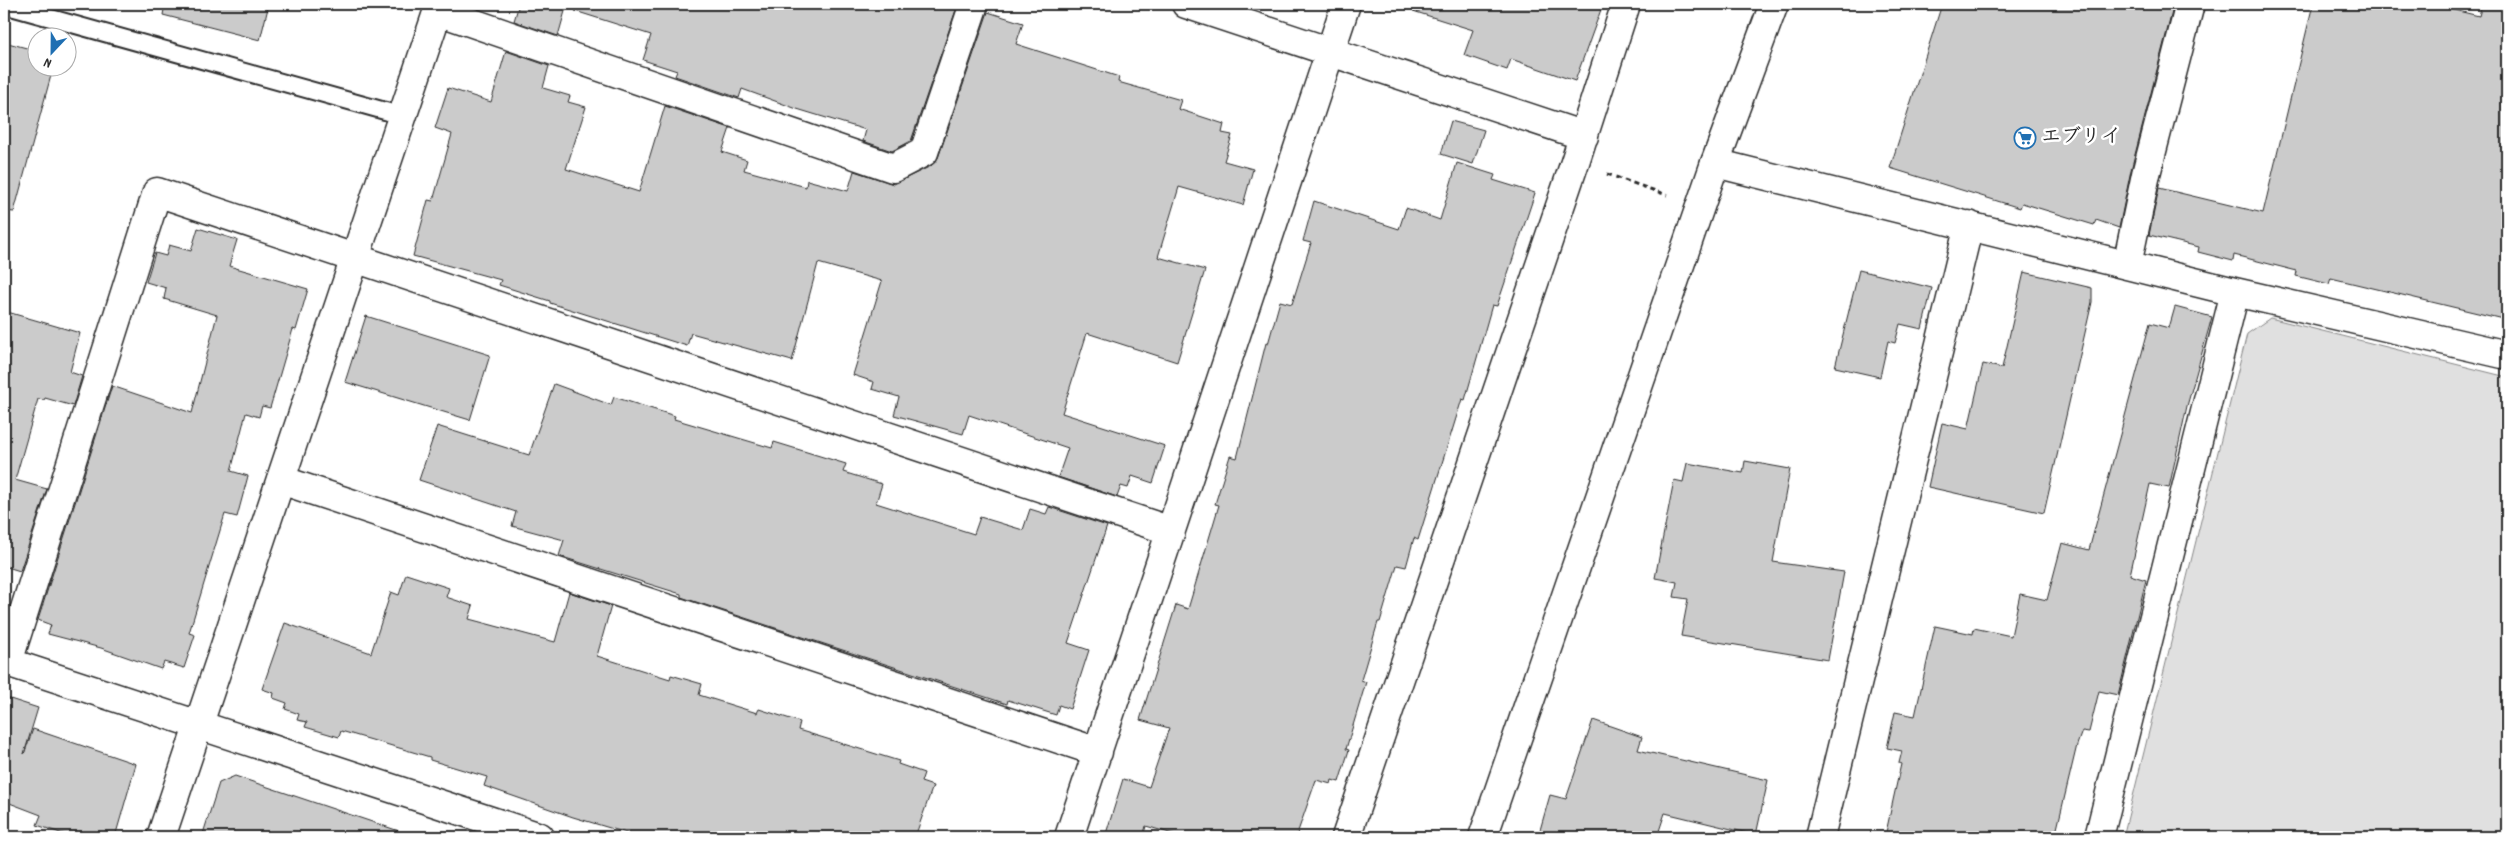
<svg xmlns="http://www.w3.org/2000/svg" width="2511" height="841" font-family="Dekko,'Klee One',sans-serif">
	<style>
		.green { fill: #e0e0e0; stroke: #868686 }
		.building { fill: #cbcbcb; stroke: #2b2b2b }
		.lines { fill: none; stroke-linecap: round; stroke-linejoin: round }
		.service-casing { stroke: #2b2b2b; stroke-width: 20 }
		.minor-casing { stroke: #2b2b2b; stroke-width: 31 }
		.tertiary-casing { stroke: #2b2b2b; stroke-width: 31 }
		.path { stroke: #2b2b2b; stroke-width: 3; stroke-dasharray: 5 4; stroke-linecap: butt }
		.service { stroke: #fff; stroke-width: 16 }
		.minor { stroke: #fff; stroke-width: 28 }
		.tertiary { stroke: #fff; stroke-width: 28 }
		.labels { text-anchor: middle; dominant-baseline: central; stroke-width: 5; stroke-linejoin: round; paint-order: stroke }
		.poi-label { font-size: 20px; font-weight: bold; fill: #2b2b2b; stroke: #fff; text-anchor: start }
	</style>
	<rect width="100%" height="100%" fill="#fff"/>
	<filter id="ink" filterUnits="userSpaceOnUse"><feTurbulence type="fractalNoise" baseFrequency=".02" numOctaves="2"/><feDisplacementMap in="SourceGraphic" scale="10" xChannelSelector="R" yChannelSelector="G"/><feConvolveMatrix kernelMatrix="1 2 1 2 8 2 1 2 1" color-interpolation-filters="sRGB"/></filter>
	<g filter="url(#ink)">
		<path class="green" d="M2270,318L2507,377V837H2123L2247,334Z"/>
		<path class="building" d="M165,4H269L260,40L163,15Z
			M519,4H567L558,36L514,21Z
			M576,4H958L911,141L892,151L863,141L866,130L797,109L742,89L739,98L675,76L677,71L643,60L651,35L575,11Z
			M1414,4H1603L1575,81L1511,59L1507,70L1464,55L1473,30L1413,11Z
			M1942,4H2174L2131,170L2119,228L2096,220L2094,225L2022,203L2020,208L1890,168Z
			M2313,4H2429L2479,16L2482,4H2507V320L2331,278L2329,284L2296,276L2297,271L2234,255L2233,261L2198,252L2199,247L2149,235L2159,188L2263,213Z
			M988,12L1023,23L1016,44L1119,77L1118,82L1181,100L1178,109L1224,124L1222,133L1232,135L1224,161L1253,169L1243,205L1179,187L1158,257L1205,270L1177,362L1087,333L1062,413L1165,446L1153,483L1132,476L1128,488L1121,486L1117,497L1058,477L1068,448L969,415L963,434L894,415L899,397L872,389L874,382L853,375L882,281L818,263L792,361L691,333L687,346L550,303V301L499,285L501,280L413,256L428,200L433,201L452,134L435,128L448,88L491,102L506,51L549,66L543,88L570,96L568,102L586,107L566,169L639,192L665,106L730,128L722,152L747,160L744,170L806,187L807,180L848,191L854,171L894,184L931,166L938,158Z
			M4,42L38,51V68H53L14,212L4,211Z
			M1451,121L1484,130L1473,164L1441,154Z
			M1457,163L1495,175L1493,180L1535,193L1497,306L1492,305L1465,400L1462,399L1418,540L1414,538L1406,567L1397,565L1380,622H1378L1361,680L1366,682L1346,749L1349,750L1339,782L1332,780L1331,784L1316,780L1296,837H1183L1146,826L1143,837H1105L1123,779L1149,787L1169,728L1140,720L1176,605L1188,609L1219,505L1215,504L1230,456L1237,458L1266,343L1268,344L1280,301L1292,304L1311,243L1303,241L1314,201L1399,229L1406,208L1440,220Z
			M198,228L237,240L229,266L308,289L296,330L293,329L270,408L262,406L259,417L246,413L231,471L248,476L237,517L225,514L189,633L195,635L184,668L164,662L161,669L101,648L48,634L51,625L38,620L112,386L192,413L217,315L164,299L166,288L146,282L155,253L166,256L169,245L191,251Z
			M1859,270L1932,288L1922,329L1900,324L1895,343L1888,341L1880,377L1835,367Z
			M2024,272L2092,288V302L2044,513L1928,487L1942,423L1968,429L1983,364L2002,368Z
			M2175,307L2212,317L2187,406L2169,488L2150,484L2130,575L2146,580L2118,695L2099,691L2089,732L2082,731L2077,745L2055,837H1885L1901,764L1899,763L1902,751L1887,748L1895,712L1915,716L1935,626L1973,634L1974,628L2011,636L2020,594L2047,600L2062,543L2089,550L2150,323L2169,328Z
			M4,311L80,333L70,372L82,376L73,406L45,398L44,400L38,399L15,480L47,489L20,571L4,566Z
			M366,316L490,355L470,420L345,382Z
			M554,384L611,405L614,397L675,416L674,419L772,448L774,442L846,464L843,472L882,484L876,503L974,534L980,517L1023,530L1030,509L1046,514L1049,507L1107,526L1068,643L1089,650L1070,709L1059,705L1056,715L1008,700L1007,704L681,597V594L559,556L564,540L512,526L516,512L419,480L437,426L529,455Z
			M1745,461L1790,469L1773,562L1844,572L1828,660L1681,636L1688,599L1674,597L1677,582L1655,578L1674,480L1683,482L1687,463L1743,473Z
			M406,574L449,588L446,597L473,606L469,619L555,642L569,592L611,606L597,656L670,679L671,675L702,684L699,695L757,713L759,709L800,722L798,730L899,761L898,764L924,773L921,782L933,786L915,837H640L573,817L484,786L487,777L430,760V757L341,731L339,737L305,727L307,722L297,720L299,714L285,709L287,703L273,698L274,693L262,689L285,623L371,653L391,592L399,595Z
			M4,697L38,708L24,754L33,729L136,764L115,837H72L37,825L41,815L7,802L10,794H4Z
			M1593,720L1642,737L1638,750L1768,780L1756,835L1665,813L1657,837H1538L1550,795L1566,799Z
			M235,776L399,831L398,837H202L219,783Z"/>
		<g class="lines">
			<g class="service-casing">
				<path id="service" d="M4,5L403,116"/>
			</g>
			<g class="minor-casing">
				<path id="minor" d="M1186,4L1584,136
					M438,11L893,168L924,152L974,4
					M1715,163L2235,292L2507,355
					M2127,265L2146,174L2190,4
					M281,480L1098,752
					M4,661L540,837
					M8,662L157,192L1171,531
					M1069,837L1346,4
					M1346,837L1575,162L1626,4
					M1820,837L1969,225
					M2099,837L2235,292"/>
			</g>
			<g class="tertiary-casing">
				<path id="tertiary" d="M161,837L440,4
					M1483,837L1715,163L1774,4"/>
			</g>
			<path class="path" d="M1607,174L1667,195"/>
			<use href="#service" class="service"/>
			<use href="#minor" class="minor"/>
			<use href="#tertiary" class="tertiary"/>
		</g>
	</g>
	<defs>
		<g id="supermarket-ring" transform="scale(1.125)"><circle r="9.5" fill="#fff" stroke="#1f6fb2" stroke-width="1.5"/><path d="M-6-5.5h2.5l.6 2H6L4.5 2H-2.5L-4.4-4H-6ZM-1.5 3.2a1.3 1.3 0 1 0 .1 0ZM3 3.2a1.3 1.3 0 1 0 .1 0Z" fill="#1f6fb2"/></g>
	</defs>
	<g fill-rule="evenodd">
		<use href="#supermarket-ring" x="2025" y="138"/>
	</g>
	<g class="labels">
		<g class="poi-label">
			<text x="2041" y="138">エブリイ</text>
		</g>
	</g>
	<rect width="2511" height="841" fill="none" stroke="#fff" stroke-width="20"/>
	<rect x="10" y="10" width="2491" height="821" fill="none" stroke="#2b2b2b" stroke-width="2" filter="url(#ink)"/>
	<g transform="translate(52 52) rotate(202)"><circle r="24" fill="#ffffff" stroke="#aaaaaa"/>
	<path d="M0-4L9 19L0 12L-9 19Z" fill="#1f6fb2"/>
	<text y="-8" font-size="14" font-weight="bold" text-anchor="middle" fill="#2b2b2b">N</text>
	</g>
</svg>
